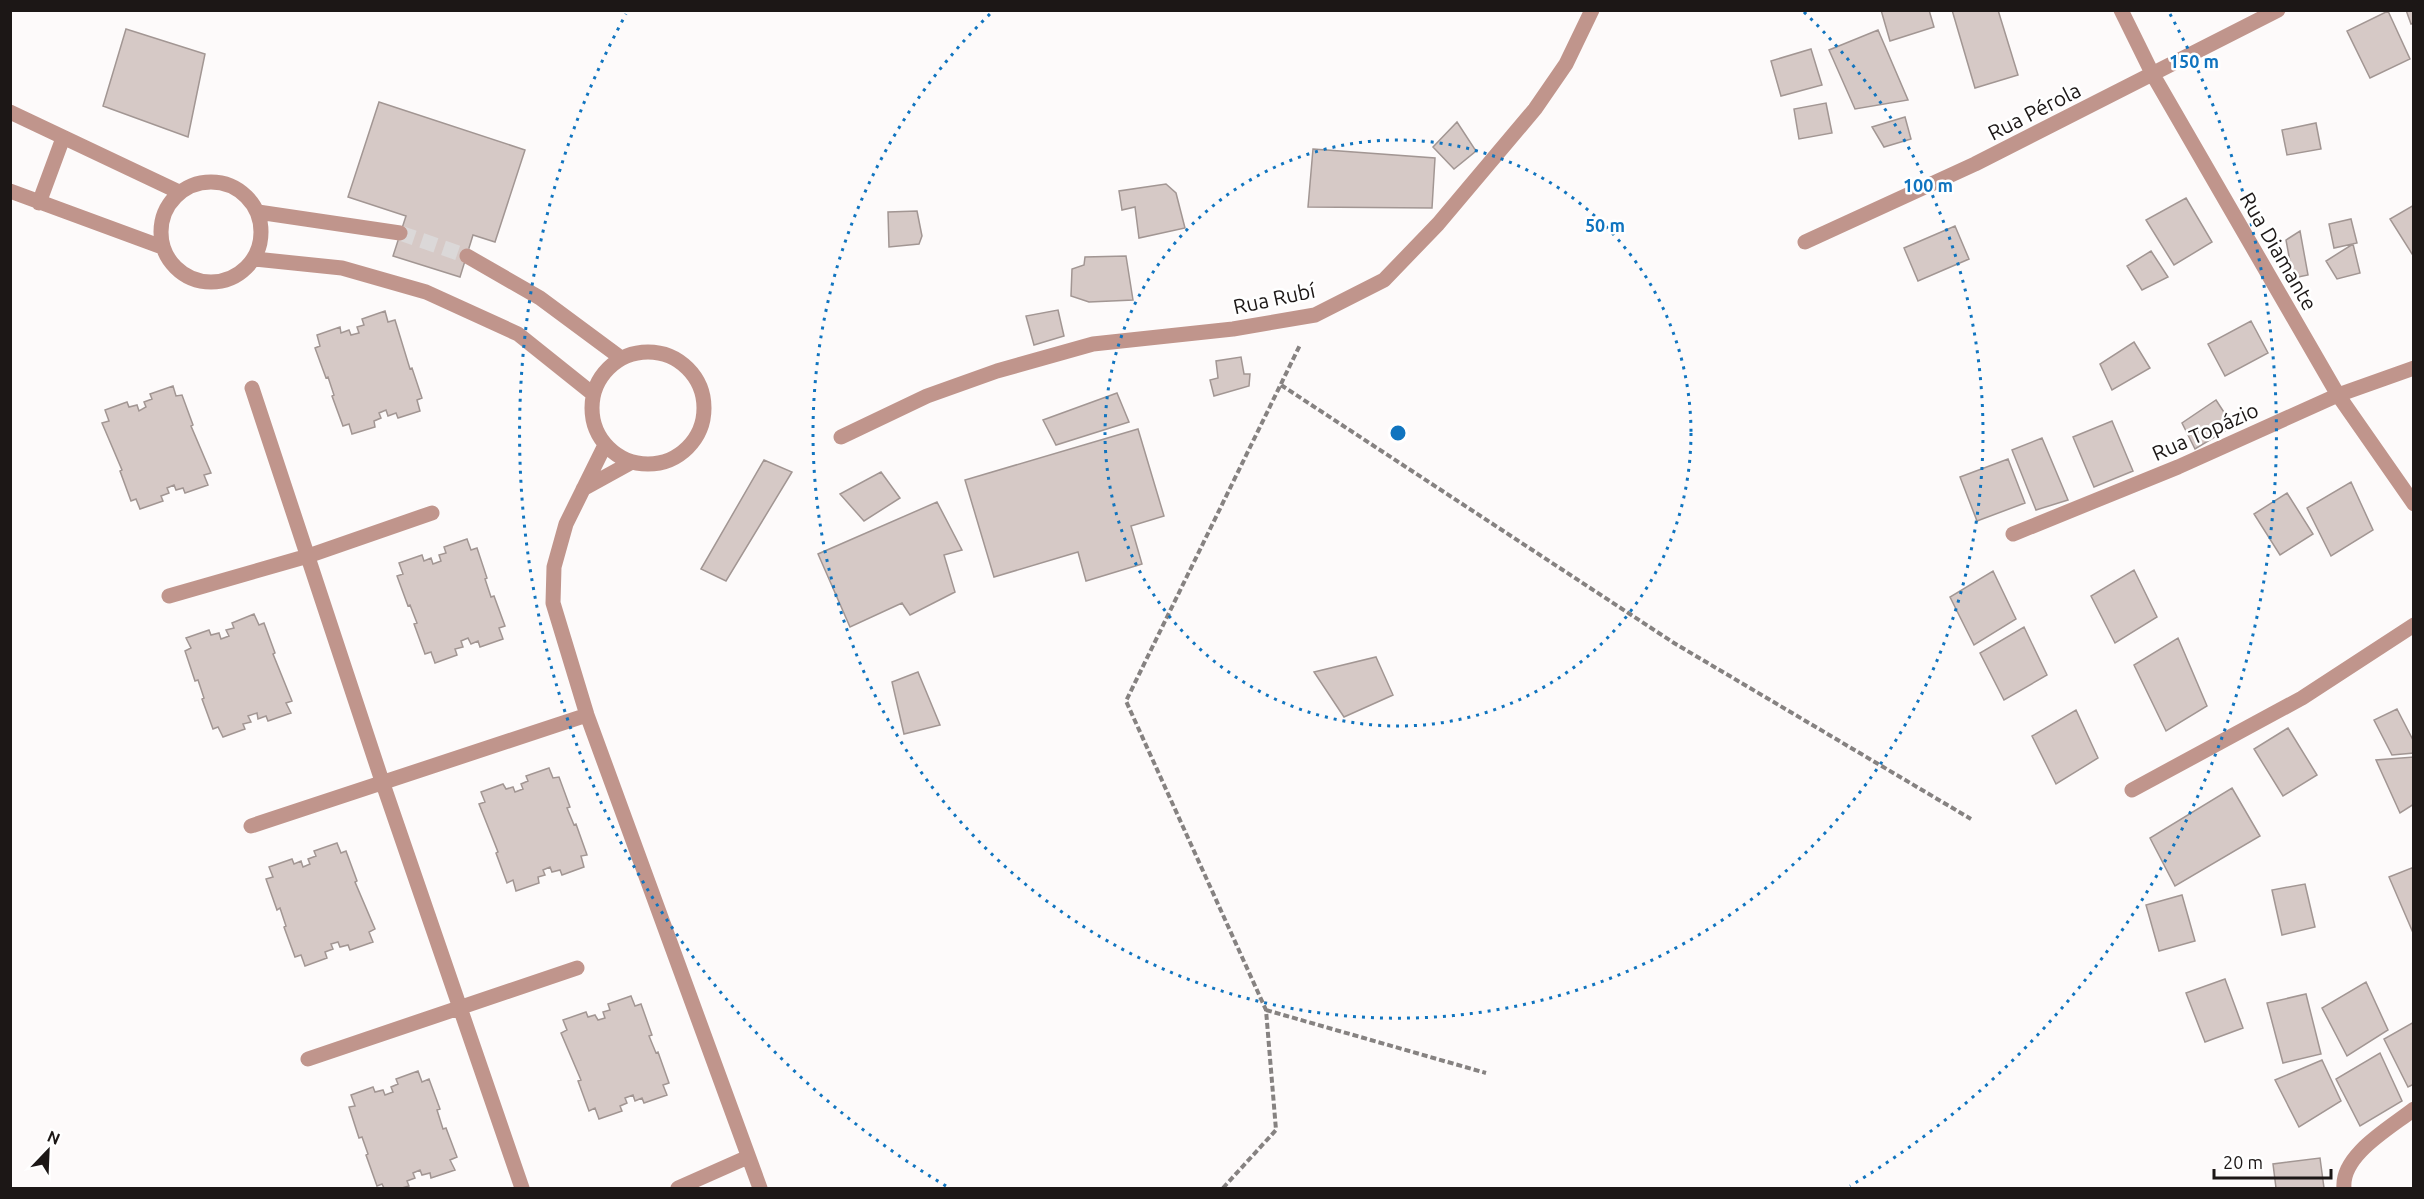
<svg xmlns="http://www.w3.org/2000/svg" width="2424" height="1199" font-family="Ubuntu,sans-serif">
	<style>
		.building { fill: #d6c9c6; stroke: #a29693; stroke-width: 1.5 }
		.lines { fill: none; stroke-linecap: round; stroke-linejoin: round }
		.minor-tunnel { stroke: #dbd8d8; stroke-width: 15; stroke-dasharray: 15 8; stroke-linecap: butt }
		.path { stroke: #868281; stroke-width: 4; stroke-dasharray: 6 3; stroke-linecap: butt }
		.minor { stroke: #c0958c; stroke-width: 15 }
		.ring { fill: none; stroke: #1074bf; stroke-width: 3; stroke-dasharray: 3 6 }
		.labels { text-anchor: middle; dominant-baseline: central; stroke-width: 5; stroke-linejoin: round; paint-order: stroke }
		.street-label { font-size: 21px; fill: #1c1716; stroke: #fff }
		.centre { fill: #1074bf; stroke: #fff; stroke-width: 3 }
		.ring-label { font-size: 18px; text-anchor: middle; font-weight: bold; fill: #1074bf; stroke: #fff; stroke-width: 5; stroke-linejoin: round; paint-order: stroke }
	</style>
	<rect width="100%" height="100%" fill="#fdfafa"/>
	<path class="building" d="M1881,10H1929L1934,27L1890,41Z
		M1952,10H1998L2018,75L1975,88Z
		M2406,10H2414V23L2411,24Z
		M2388,11L2410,59L2370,78L2347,31Z
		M126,29L205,54L188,137L103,106Z
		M1878,30L1908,100L1855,109L1829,50Z
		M1811,49L1822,85L1781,96L1771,61Z
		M379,102L525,150L495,242L473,235L460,277L393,256L406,216L348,197Z
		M1826,103L1832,133L1799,139L1794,109Z
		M1905,117L1911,139L1884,147L1872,127Z
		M1457,122L1476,151L1454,169L1433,147Z
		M2316,123L2321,149L2287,155L2282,130Z
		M1313,149L1435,158L1432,208L1308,207Z
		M1166,184L1176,193L1185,228L1139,238L1135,207L1122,210L1119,191Z
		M2186,198L2212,242L2174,265L2146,220Z
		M2414,205V257L2390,219Z
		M917,211L922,236L919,244L889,247L888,212Z
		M2351,219L2357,243L2334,248L2329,224Z
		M1955,226L1969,259L1918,281L1904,248Z
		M2300,231L2308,275L2293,278L2286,240Z
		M2353,244L2360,273L2337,279L2326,261Z
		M2151,251L2168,277L2142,290L2127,266Z
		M1126,256L1133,300L1089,302L1071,296L1072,269L1084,265L1085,257Z
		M1058,310L1064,336L1034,345L1026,316Z
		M385,311L388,322L395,320L410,369L412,368L422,398L417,400L420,411L398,418L396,413L388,416L386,410L379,413L381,418L374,421L375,427L352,434L349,424L343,426L332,396L334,395L328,377L326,378L315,348L320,346L317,335L340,327L341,333L349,330L351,335L359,333L357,327L364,325L362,319Z
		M2251,321L2268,353L2225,376L2208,344Z
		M2134,342L2150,368L2112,390L2100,364Z
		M1241,357L1244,374H1250L1249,386L1214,396L1210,380L1218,378L1216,361Z
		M173,386L176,396L182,395L193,425L191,426L211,473L204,475L208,485L185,493L183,488L176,490L174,485L167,488L169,493L161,496L163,501L140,509L136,499L131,501L120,471L122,470L102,423L109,421L105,410L127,402L129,407L137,405L139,411L146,407L144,402L152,399L150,394Z
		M1117,393L1129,422L1056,445L1043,420Z
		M2216,400L2233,426L2195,449L2182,423Z
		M2112,421L2133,471L2094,487L2073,437Z
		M1138,429L1164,516L1131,526L1142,564L1086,581L1078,552L994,577L965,480Z
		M2042,438L2068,500L2036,510L2012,450Z
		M2008,459L2025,503L1977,521L1960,477Z
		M764,460L792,472L726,581L701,569Z
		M881,472L900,498L864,521L840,494Z
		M2351,482L2373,530L2331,556L2307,508Z
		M2287,493L2313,534L2280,555L2254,514Z
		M937,502L962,550L944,555L955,592L910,615L902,603L850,627L818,554Z
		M467,539L471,550L477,548L487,578L485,579L491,597L494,596L505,626L499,628L503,639L480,647L478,641L471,644L468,638L461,641L463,647L455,649L457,655L435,663L431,652L425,654L414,624L417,623L410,605L408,606L397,576L403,574L399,563L422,555L424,561L431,558L433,564L441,561L439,555L446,553L444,547Z
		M2134,570L2157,617L2115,643L2091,596Z
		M1993,571L2016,619L1974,645L1950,597Z
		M254,614L259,625L264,623L275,653L273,654L292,701L286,703L291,713L268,721L266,716L258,719L257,713L248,716L251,722L243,724L245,729L223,737L218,727L213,729L202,699L204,698L198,680L195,681L185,651L191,648L186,638L209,630L211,635L219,633L221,639L229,636L226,630L234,628L232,623Z
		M2024,627L2047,675L2004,700L1980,653Z
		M2178,638L2207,706L2166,731L2134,665Z
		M1376,657L1393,695L1344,717L1314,672Z
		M918,672L940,725L904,734L892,682Z
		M2397,709L2414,742V753L2392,755L2374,720Z
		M2076,710L2098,758L2056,784L2032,736Z
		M2288,728L2317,775L2283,796L2254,749Z
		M2414,757V804L2400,813L2376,760Z
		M549,768L553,778L559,777L570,807L567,808L574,825L576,824L587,855L581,856L584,867L562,875L560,870L552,872L550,867L543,870L545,875L538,877L539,883L516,891L513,880L507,883L496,853L498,852L479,804L485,802L481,792L503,784L506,789L513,787L515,792L523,789L521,784L528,781L526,776Z
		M2232,788L2260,836L2175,886L2150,838Z
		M337,843L341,853L346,851L357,881L355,882L375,929L369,932L373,942L350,950L348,945L340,947L338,942L331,944L333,949L325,952L327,958L305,966L301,955L295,957L284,927L286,926L280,908L277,910L266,879L273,877L269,867L292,859L294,864L301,861L303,867L310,864L308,859L316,856L314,851Z
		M2414,867V935L2389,877Z
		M2305,884L2315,927L2282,935L2272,890Z
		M2182,895L2195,941L2159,951L2146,905Z
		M2225,979L2243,1028L2205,1042L2186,993Z
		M2366,982L2388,1030L2347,1056L2322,1008Z
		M2306,994L2321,1054L2283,1063L2267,1003Z
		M631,996L635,1006L641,1004L652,1035L649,1036L656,1053L658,1052L669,1083L663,1085L667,1095L644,1103L642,1098L635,1101L633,1095L625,1098L627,1103L620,1106L622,1111L599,1119L595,1108L589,1111L578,1081L581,1080L561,1033L567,1030L563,1020L586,1012L588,1017L595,1015L598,1020L605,1018L603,1012L610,1010L608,1004Z
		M2414,1022V1084L2408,1087L2384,1039Z
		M2380,1053L2402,1101L2360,1126L2336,1079Z
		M2322,1060L2341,1101L2299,1127L2275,1080Z
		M418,1071L422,1082L429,1079L440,1109L437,1110L443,1129L446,1128L457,1157L450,1160L455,1170L431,1178L430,1173L422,1175L420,1170L413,1173L415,1178L407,1181L409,1186L402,1188H384L382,1184L377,1186L366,1155L368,1154L362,1137L359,1138L349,1107L355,1106L351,1095L373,1087L375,1092L383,1090L385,1095L393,1092L391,1087L398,1084L396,1079Z
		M2320,1158L2324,1188H2276L2273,1164Z"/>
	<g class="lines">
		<path class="minor-tunnel" d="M400,233L467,256"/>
		<path class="path" d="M1281,385L1674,643L1971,819
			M1266,1010L1486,1073
			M1223,1188L1276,1130L1266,1010L1126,701L1300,345"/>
		<path class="minor" d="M2121,10L2153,75L2338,395L2414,504
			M10,112L179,192
			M161 232a50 50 0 1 1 100 0a50 50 0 1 1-100 0Z
			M10,191L162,247
			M39,203L63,138
			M258,212L400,233
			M1805,242L1975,164L2278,10
			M467,256L540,298L621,358
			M255,259L342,268L426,292L518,334L593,394
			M592 408a56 56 0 1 1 112 0a56 56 0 1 1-112 0Z
			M252,388L382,781L522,1188
			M841,437L927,396L997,371L1093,344L1233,329L1315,315L1384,280L1438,224L1535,109L1566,64L1592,10
			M605,445L566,524L554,567L553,603L587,715L760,1188
			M583,489L632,462
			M2013,534L2178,467L2338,395L2414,368
			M169,596L308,556L432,513
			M2132,790L2302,698L2414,625
			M251,826L587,715
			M308,1059L577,968
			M678,1188L748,1157
			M2344,1188C2341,1155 2390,1128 2414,1109"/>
	</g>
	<g class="ring">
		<circle cx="1398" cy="433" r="293"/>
		<path d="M1804 12A585 585 0 1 1 992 12"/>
		<path d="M946 1186A878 878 0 0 1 626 14M2170 14A878 878 0 0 1 1850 1186"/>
	</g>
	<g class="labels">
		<g class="street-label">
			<text transform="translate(2034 111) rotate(-27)">Rua Pérola</text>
			<text transform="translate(2279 251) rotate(60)">Rua Diamante</text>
			<text transform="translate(1274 298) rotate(-12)">Rua Rubí</text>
			<text transform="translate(2205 431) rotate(-24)">Rua Topázio</text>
		</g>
	</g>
	<circle cx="1398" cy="433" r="9" class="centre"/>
	<g class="ring-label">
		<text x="2194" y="68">150 m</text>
		<text x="1928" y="192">100 m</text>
		<text x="1605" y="232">50 m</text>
	</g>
	<rect width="2424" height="1199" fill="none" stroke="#1c1716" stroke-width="24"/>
	<g transform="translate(48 1151) rotate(23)" stroke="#ffffff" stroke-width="4.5" paint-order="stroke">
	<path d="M0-4.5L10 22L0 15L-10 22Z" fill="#1c1716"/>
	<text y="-9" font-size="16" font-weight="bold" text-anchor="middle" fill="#1c1716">N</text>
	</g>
	<path d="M2214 1169v9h117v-9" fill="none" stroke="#1c1716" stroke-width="3"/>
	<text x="2223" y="1169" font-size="18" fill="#1c1716" stroke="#ffffff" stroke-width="4.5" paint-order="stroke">20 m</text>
</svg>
